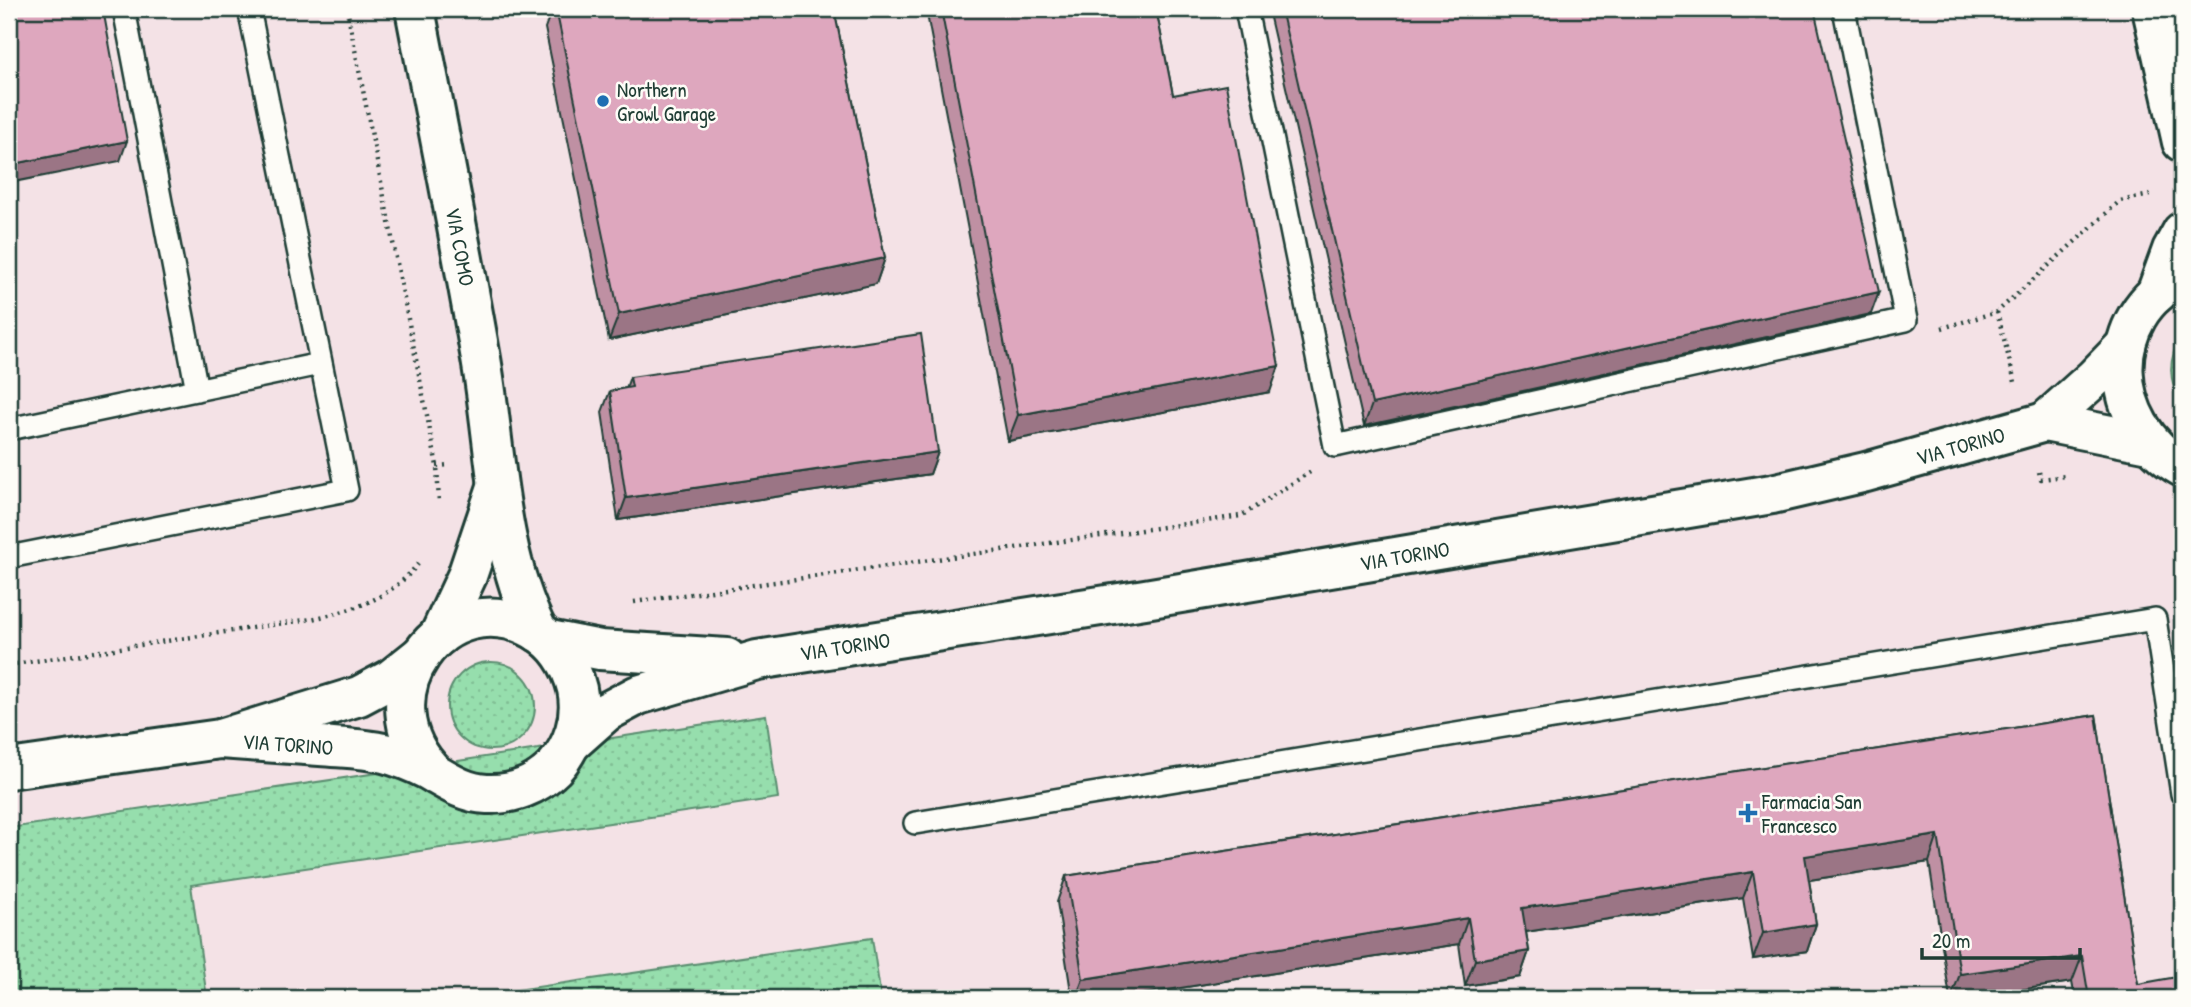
<svg xmlns="http://www.w3.org/2000/svg" width="2191" height="1007" font-family="'Patrick Hand',sans-serif">
	<style>
		.built { fill: #f4e2e6 }
		.green { fill: url(#green-dots); stroke: #5a8e70; stroke-width: 2 }
		.lines { fill: none; stroke-linecap: round; stroke-linejoin: round }
		.service-casing { stroke: #1f3d34; stroke-width: 26 }
		.minor-casing { stroke: #1f3d34; stroke-width: 44 }
		.tertiary-casing { stroke: #1f3d34; stroke-width: 44 }
		.path { stroke: #1f3d34; stroke-width: 4.5; stroke-dasharray: 2 5; stroke-linecap: butt }
		.service { stroke: #fdfcf7; stroke-width: 21 }
		.minor { stroke: #fdfcf7; stroke-width: 38 }
		.tertiary { stroke: #fdfcf7; stroke-width: 38 }
		.wall { fill: #bf90a3; stroke: #1f3d34; stroke-width: 2 }
		.shaded-wall { fill: #9b7585; stroke: #1f3d34; stroke-width: 2 }
		.building { fill: #dea7be; stroke: #1f3d34; stroke-width: 2 }
		.poi-dot { fill: #1f6fb2; stroke: #fdfcf7; stroke-width: 2.5 }
		.labels { text-anchor: middle; dominant-baseline: central; stroke-width: 5; stroke-linejoin: round; paint-order: stroke }
		.poi-label { font-size: 21px; fill: #1f3d34; stroke: #fdfcf7; text-anchor: start }
		.street-label { font-size: 21px; fill: #1f3d34; stroke: #fdfcf7 }
	</style>
	<defs>
		<pattern id="green-dots" width="8" height="8" patternUnits="userSpaceOnUse" patternTransform="scale(1.75)"><rect width="8" height="8" fill="#96dead"/><path d="M2 2h.1M6 6h.1" fill="none" stroke="#81bf95" stroke-width="1.8" stroke-linecap="round"/></pattern>
	</defs>
	<rect width="100%" height="100%" fill="#fdfcf7"/>
	<filter id="ink" filterUnits="userSpaceOnUse"><feTurbulence type="fractalNoise" baseFrequency=".0143" numOctaves="2"/><feDisplacementMap in="SourceGraphic" scale="14" xChannelSelector="R" yChannelSelector="G"/><feConvolveMatrix kernelMatrix="1 2 1 2 8 2 1 2 1" color-interpolation-filters="sRGB"/></filter>
	<g filter="url(#ink)">
		<path class="built" d="M9,9H2182V998H881L872,938L462,998H207L191,885L778,798L766,716L9,828Z"/>
		<path class="green" d="M2182,333V405C2167,378 2168,360 2182,333Z
			M447 706a44 44 0 1 1 88 0a44 44 0 1 1-88 0Z
			M766,715L778,798L191,885L207,998H9V828Z
			M872,938L881,998H462Z"/>
		<g class="lines">
			<g class="service-casing">
				<path id="service" d="M124,9L197,390
					M1246,9L1335,446L1906,320L1844,9
					M9,429L320,364
					M9,557L347,490L249,9
					M915,823L2155,619L2182,794"/>
			</g>
			<g class="minor-casing">
				<g id="minor">
					<path id="s1" d="M415,9C437,123 460,238 480,353C497,446 495,547 538,632"/>
					<path d="M2152,9L2182,142"/>
					<path d="M2156,294L2172,250L2182,232"/>
					<path d="M439,636L467,576L497,487"/>
				</g>
			</g>
			<g class="tertiary-casing">
				<g id="tertiary">
					<path d="M2182,277C2101,314 2107,426 2182,467"/>
					<path d="M2045,422L2094,378L2126,345"/>
					<path d="M549,640L600,650L727,658"/>
					<path id="s2" d="M220,739C253,741 287,744 320,746C342,748 363,748 384,753C399,757 414,763 428,770C447,781 464,793 487,794C512,795 536,786 554,768C573,747 583,717 577,689C571,665 557,643 535,630C444,579 357,698 436,775"/>
					<path id="s3" d="M571,743L606,712L638,695L757,660L1145,599L1772,494L1866,472L2045,422L2150,443"/>
					<path d="M9,769L220,739L359,696L391,679L420,656"/>
				</g>
			</g>
			<path class="path" d="M347,9L437,466L439,503
				M1997,312L2015,382
				M1942,328L1997,312L2120,201L2150,195
				M437,466L450,465
				M2039,472L2041,479L2066,476
				M634,602L1241,516L1310,472
				M9,665L311,619C354,610 390,599 418,564"/>
			<use href="#service" class="service"/>
			<use href="#minor" class="minor"/>
			<use href="#tertiary" class="tertiary"/>
		</g>
		<path class="wall" d="M552,9H834L885,258L876,284L609,340L545,28Z
			M926,9H1156L1173,95L1270,392L1008,441Z
			M1268,9H1814L1871,314L1364,426Z
			M630,377L938,452L930,474L618,520L602,412L610,391L626,388Z
			M2096,715L2138,984L2182,998H2075L2072,982L1965,998H1950L1929,862L1809,880L1816,924L1807,951L1753,959L1743,898L1526,932L1529,951L1520,977L1465,986L1459,944L1117,998H1072L1057,902L1066,876Z"/>
		<path class="shaded-wall" d="M127,141L120,161L9,183V165Z
			M885,258L876,284L609,340L619,314Z
			M1879,292L1871,314L1364,426L1372,404Z
			M1279,366L1270,392L1008,441L1018,415Z
			M938,452L930,474L618,520L626,498Z
			M1938,835L1929,862L1796,882L1805,856Z
			M1753,872L1743,898L1513,934L1522,908Z
			M1468,918L1459,944L1117,998H1076L1083,979Z
			M1816,924L1807,951L1753,959L1763,933Z
			M1529,951L1520,977L1465,986L1475,960Z
			M2082,956L2072,982L1965,998H1951L1960,974Z"/>
		<path class="building" d="M9,9H103L127,141L9,165Z
			M556,9H834L885,258L619,314Z
			M941,9H1156L1173,95L1226,85L1279,366L1018,415Z
			M1281,9H1814L1879,292L1372,404Z
			M921,334L938,452L626,498L610,391L632,387L630,377Z
			M2096,715L2138,984L2182,976V998H2089L2082,956L1960,974L1938,835L1805,856L1816,924L1763,933L1753,872L1522,908L1529,951L1475,960L1468,918L1083,979L1066,876Z"/>
	</g>
	<g class="poi-dot">
		<circle cx="603" cy="101" r="7"/>
		<path d="M1744.5 802.5h7v7h7v7h-7v7h-7v-7h-7v-7h7z"/>
	</g>
	<g class="labels">
		<g class="poi-label">
			<text x="617" y="89">Northern<tspan x="617" dy="24">Growl Garage</tspan></text>
			<text x="1762" y="801">Farmacia San<tspan x="1762" dy="24">Francesco</tspan></text>
		</g>
		<g class="street-label">
			<text stroke="none"><textPath href="#s1" startOffset="242">VIA COMO</textPath></text>
			<text stroke="none"><textPath href="#s3" startOffset="1430">VIA TORINO</textPath></text>
			<text stroke="none"><textPath href="#s3" startOffset="863">VIA TORINO</textPath></text>
			<text stroke="none"><textPath href="#s3" startOffset="296">VIA TORINO</textPath></text>
			<text stroke="none"><textPath href="#s2" startOffset="68">VIA TORINO</textPath></text>
		</g>
	</g>
	<rect width="2191" height="1007" fill="none" stroke="#fdfcf7" stroke-width="35"/>
	<rect x="18" y="18" width="2156" height="972" fill="none" stroke="#1f3d34" stroke-width="2.5" filter="url(#ink)"/>
	<path d="M1922 948v10h158v-10" fill="none" stroke="#1f3d34" stroke-width="3.5"/>
	<text x="1932" y="948" font-size="21" fill="#1f3d34" stroke="#fdfcf7" stroke-width="5" paint-order="stroke">20 m</text>
</svg>
